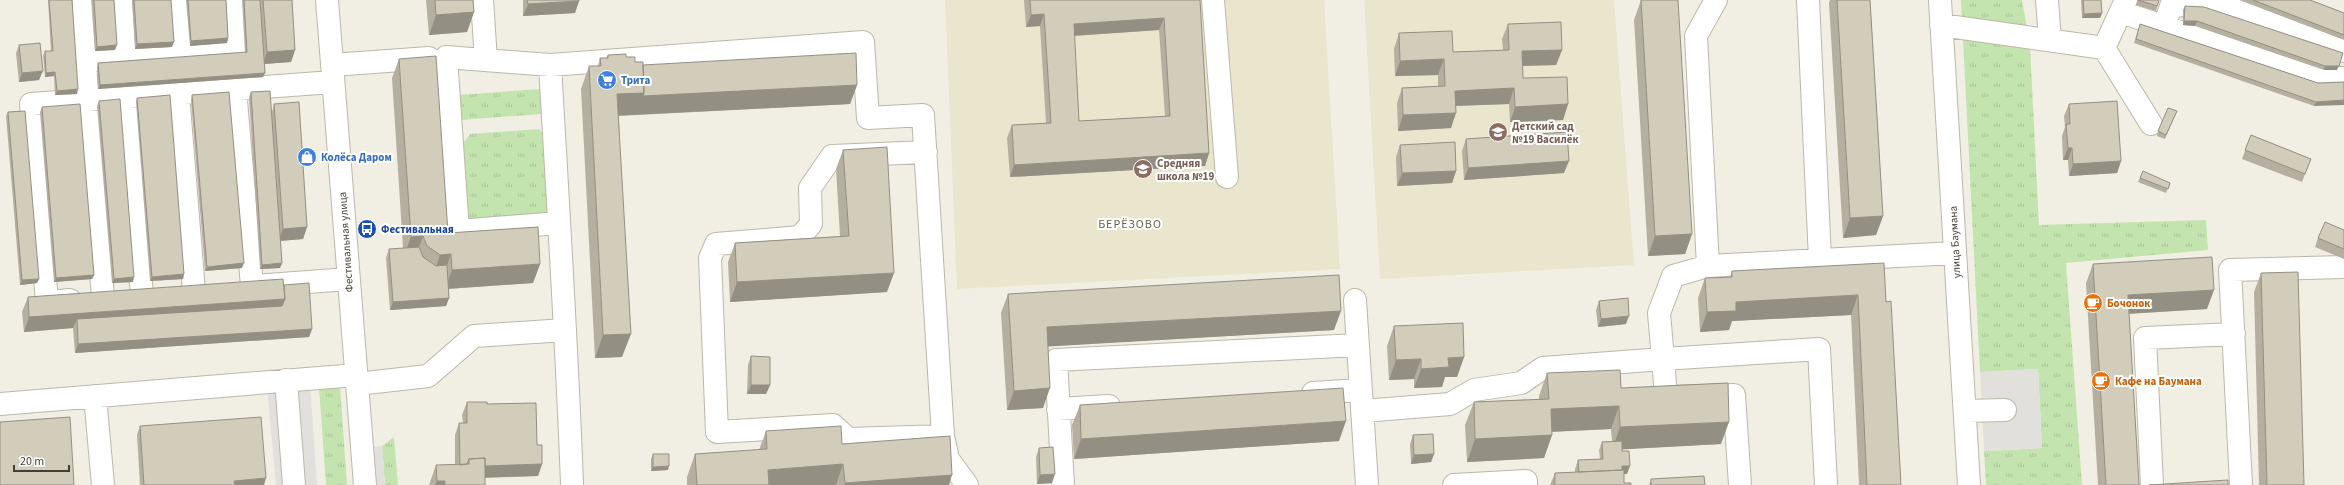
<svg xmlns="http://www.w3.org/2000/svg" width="2344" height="485" font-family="'Source Sans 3',sans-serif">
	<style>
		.education { fill: #eae6ce }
		.grass { fill: url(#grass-tufts) }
		.parking { fill: #e2e0dc }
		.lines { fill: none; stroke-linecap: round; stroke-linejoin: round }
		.minor-casing { stroke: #bcb8a7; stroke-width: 24 }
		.minor { stroke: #fff; stroke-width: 22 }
		.wall { fill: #b5afa0; fill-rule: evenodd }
		.shaded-wall { fill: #938f82 }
		.building { fill: #d2ccba; stroke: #938f82; fill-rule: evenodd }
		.labels { text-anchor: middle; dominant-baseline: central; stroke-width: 4; stroke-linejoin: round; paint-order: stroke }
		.shop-label { font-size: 11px; font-weight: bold; fill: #366cbe; stroke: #fff; text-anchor: start }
		.education-label { font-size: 11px; font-weight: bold; fill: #785e54; stroke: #fff; text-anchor: start }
		.transit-label { font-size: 11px; font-weight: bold; fill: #164399; stroke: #fff; text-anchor: start }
		.street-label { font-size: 11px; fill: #433f34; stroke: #fff }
		.food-label { font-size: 11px; font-weight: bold; fill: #c56008; stroke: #fff; text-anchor: start }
		.neighbourhood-label { font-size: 12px; letter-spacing: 1px; fill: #655f4c; stroke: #fff }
	</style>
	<defs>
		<pattern id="grass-tufts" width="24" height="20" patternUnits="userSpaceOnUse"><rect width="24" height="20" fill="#c3e4ae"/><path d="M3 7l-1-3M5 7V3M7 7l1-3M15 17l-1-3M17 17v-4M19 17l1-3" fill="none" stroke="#a9c596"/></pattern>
	</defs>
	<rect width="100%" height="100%" fill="#f1efe4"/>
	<path class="education" d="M945,0H1324L1340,269L957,289Z
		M1364,0H1614L1634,265L1380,279Z"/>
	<path class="grass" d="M1961,0H2022L2030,46L2039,225L2206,220L2208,250L2066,263L2082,485H1986L1984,451L2042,448L2038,369L1980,372Z
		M540,89L542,114L461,120L459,95Z
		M539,129L547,139L552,216L466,221L461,146L470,134Z
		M340,385L347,485H326L319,387Z
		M394,437L398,485H385L382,446Z"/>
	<path class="parking" d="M2038,369L2042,448L1984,451L1980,372Z
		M310,383L317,485H276L267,387Z
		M382,446L385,485H373L370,447Z"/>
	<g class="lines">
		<g class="minor-casing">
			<path id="minor" d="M80,0L103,298
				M121,0L125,58
				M176,0L180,54
				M327,0L365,485
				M482,0L486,60
				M1213,0L1227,177
				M1808,0L1820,259
				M1940,0L1969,485
				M2047,0L2050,40
				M2121,12L2316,78H2344
				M1941,25L2104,48L2126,0
				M2164,27L2171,6L2216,3L2344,51
				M2104,48L2151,124
				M84,61L236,49L233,0
				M332,65L429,58
				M550,65L863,42L868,118L923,115L943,436L948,459L967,485
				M235,89L252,286
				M178,94L194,291
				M126,97L142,295
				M926,152L832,156L810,188L811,224L800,237L716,244L710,258L717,432L833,425L848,439L943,436
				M559,223L458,231L446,57L550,65C558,205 567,345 572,485
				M1708,266L1696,36L1716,0
				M254,286L348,279
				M70,300L47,302L31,104L333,82
				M1355,300L1367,485
				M286,380L294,485
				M357,384L428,376L474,336L565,330
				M1313,393L1361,390
				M95,396L103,485
				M0,404L356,375
				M1058,409L1109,406
				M1363,411L1450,404L1474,390L1521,383L1543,368L1663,359L1666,397L1734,395L1740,485
				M1965,411L2005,410
				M1063,485L1056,360L1358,345
				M1454,485L1526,481V485
				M1826,485L1819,349L1663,359L1659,313L1673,276L1708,266L1955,253
				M2152,485L2145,338L2234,334
				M2241,485L2230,270L2344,267"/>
		</g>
		<use href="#minor" class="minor"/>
	</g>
	<path class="wall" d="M48,0H72L77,94L55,95L54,76L45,77L43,56L45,51H51Z
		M92,0H114L115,50L95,51Z
		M132,0H171L172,47L135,49Z
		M186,0H226L228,38L227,43L190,46Z
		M242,0H292L295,50L291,62L264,64L265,73L263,77L98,89L97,67L98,63L245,53Z
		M426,0H473L474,12L467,32L429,35Z
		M523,0H579V1L575,13L523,16Z
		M1024,0H1200L1209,153L1205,166L1010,177L1007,138L1012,125L1046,123L1040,26L1026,27ZM1159,30L1165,116L1079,121L1074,36Z
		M1641,0L1692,234L1685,254L1648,256L1634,20Z
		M1830,0H1870L1883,216L1876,235L1843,238L1829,3Z
		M2081,0H2101L2102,13L2100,18H2082Z
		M2138,0H2159L2156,11L2136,5Z
		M2240,0H2310L2344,13V40Z
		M2185,6L2337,70H2324L2195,26L2183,25V10Z
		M1508,24L1562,50L1556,65L1523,66V78L1568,104L1563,120L1510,122L1509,104L1456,106L1451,128L1398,131L1397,103L1402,88L1438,86V75L1395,76L1394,49L1399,33L1453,52L1503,50L1502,39Z
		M2140,24L2318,83L2344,82L2314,106L2134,43Z
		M19,45L39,80L19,82L16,53Z
		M608,55L626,57L635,62L643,65L857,85L850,104L619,116L622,357L595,358L581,89L589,66H598L600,58H606Z
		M399,59L448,233L540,264L533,283L448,289L449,298L446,306L390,310L386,258L389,249L403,248L392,78Z
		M251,92L272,112L274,104L307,227L303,239L280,241L282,263L280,268L260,269L249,97Z
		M192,95L242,268L205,271L191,100Z
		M137,98L184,274L183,279L150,281L136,102Z
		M99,101L133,282L112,283L97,106Z
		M2069,104L2121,161L2117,173L2069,176L2068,160H2063L2062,136L2065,127L2064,116Z
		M42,107L94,275L92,279L54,282L40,112Z
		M2177,111L2165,139L2157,136L2158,131Z
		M8,112L39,279L37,283L20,285L6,116Z
		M2251,135L2311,159L2302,182L2242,159Z
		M1466,139L1564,173L1464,180L1462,151Z
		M1400,145L1456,171L1452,183L1397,186L1396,157Z
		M843,150L887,292L730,302L728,262L735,243L840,236L836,169Z
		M2143,171L2170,183L2166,193L2138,182Z
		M2344,230V259L2315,247L2318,238Z
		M2093,264L2207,309L2129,314L2139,485H2098L2086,283Z
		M1732,271L1886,302L1901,485H1859L1851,315L1732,321L1729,330L1700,332L1698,298L1705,278L1730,277Z
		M2261,273L2304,485H2259L2254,292Z
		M284,285L312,329L309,337L75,353L73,328L24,332L22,312L28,297Z
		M1008,294L1334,330L1048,346L1043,408L1007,410L1001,313Z
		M1599,301L1626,324L1598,327L1596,310Z
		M1394,326L1464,357L1457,377H1445L1442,387L1414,388V379L1389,380L1387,346Z
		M751,356L770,385L766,394H747L748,365Z
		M1547,373L1621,388L1721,444L1622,449L1627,474H1624V483L1631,485H1550L1555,473L1575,472V469L1578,460L1600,459L1599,450L1602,442L1612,441L1611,429L1552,432V435L1544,458L1467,462L1465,425L1474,402L1539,399V396Z
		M467,402L487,404L537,445L542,464L538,476L485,478V485H429L436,465H455V435L459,423H463L462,415Z
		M1080,405L1339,441L1074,459L1072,425Z
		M140,426L264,485H140L137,435Z
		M766,431L842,444L949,485H687V477L695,454L759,450Z
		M1413,435L1434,454L1431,462L1411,464L1410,444Z
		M1039,448L1052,483L1037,484L1036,457Z
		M653,454L668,470L651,471V459Z
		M1651,479L1705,485H1649Z"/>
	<path class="shaded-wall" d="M579,1L575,13L523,16L528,4Z
		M474,12L467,32L429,35L436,15Z
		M2102,13L2100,18H2082L2084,14Z
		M1044,14L1040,26L1026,27L1031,15Z
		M1164,18L1159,30L1069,36L1074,24Z
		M2184,21H2197L2195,26L2183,25Z
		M228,38L227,43L190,46L191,41Z
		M174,42L172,47L135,49L137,44Z
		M117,45L115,50L95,51L97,47Z
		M295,50L291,62L263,64L267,52Z
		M1562,50L1556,65L1516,66L1522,51Z
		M1444,59L1438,75L1395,76L1400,61Z
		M2325,66H2339L2337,70H2324Z
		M43,71L39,80L19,82L22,73Z
		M55,72L54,76L45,77L46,73Z
		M265,73L263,77L98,89L100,85Z
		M857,85L850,104L609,116L617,94Z
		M1514,88L1509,104L1450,106L1455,91Z
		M78,89L77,94L55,95L57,91Z
		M2344,100V105L2314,106L2316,102Z
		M1568,104L1563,120L1510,122L1515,107Z
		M1456,113L1451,128L1398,131L1403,115Z
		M2068,148H2072L2068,160H2063Z
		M1209,153L1205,166L1010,177L1014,165Z
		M1569,161L1564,173L1464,180L1468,168Z
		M2121,161L2117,173L2069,176L2073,164Z
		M1456,171L1452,183L1397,186L1402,173Z
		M1883,216L1876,235L1843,238L1850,218Z
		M307,227L303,239L279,241L283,229Z
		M1692,234L1685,254L1648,256L1655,236Z
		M423,236L416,255L404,256L411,237Z
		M451,254L444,274L433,275L440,255Z
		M244,263L242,268L205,271L207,267Z
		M282,263L280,268L260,269L262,265Z
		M540,264L533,283L445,289L452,270Z
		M894,273L887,292L730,302L737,282Z
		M184,274L183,279L150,281L152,277Z
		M94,275L92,279L54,282L56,278Z
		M134,277L133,282L112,283L114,279Z
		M39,279L37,283L20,285L22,280Z
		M2214,290L2207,309L2121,314L2128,295Z
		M1858,295L1851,315L1732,321L1729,330L1700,332L1707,312L1736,302Z
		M449,298L446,306L390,310L393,302Z
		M285,299L279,314L77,319L73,328L24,332L29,317Z
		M1341,311L1334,330L1040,347L1047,327Z
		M1629,316L1626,324L1598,327L1601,319Z
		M312,329L309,337L75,353L78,344Z
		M631,334L622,357L595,358L603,335Z
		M1464,357L1457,377H1445L1442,387L1414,388L1421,369L1448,358Z
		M1421,359L1414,379L1389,380L1396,360Z
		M751,385H770L766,394H747Z
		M1050,388L1043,408L1007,410L1014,391Z
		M1619,406L1611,429L1543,432L1551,409Z
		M1346,421L1339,441L1074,459L1081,439Z
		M1729,422L1721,444L1612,450L1620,427Z
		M1552,435L1544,458L1467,462L1475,439Z
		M1434,454L1431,462L1411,464L1414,455Z
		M542,464L538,476L464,478L468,466Z
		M843,464L836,485H763L768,470Z
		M669,466L668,470L651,471L653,467Z
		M1622,466H1630L1627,474H1622Z
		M1055,474L1052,483L1037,484L1040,475Z
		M952,475L949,485H844L845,483Z
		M266,478L264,485H233L234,481Z
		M437,481H445L444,485H435Z"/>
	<path class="building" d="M49,0H72L78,89L57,91L55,72L46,73L45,51H53Z
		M94,0H114L117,45L97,47Z
		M134,0H171L174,42L137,44Z
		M188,0H226L228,38L191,41Z
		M244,0H260L265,73L100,85L98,63L247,52Z
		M263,0H292L295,50L267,52Z
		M435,0H473L474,12L436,15Z
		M527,0H579V1L528,4Z
		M1030,0H1200L1209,153L1014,165L1012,125L1051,123L1044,14L1031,15ZM1164,18L1170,116L1079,121L1074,24Z
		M1641,0H1678L1692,234L1655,236Z
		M1837,0H1870L1883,216L1850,218Z
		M2083,0H2101L2102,13L2084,14Z
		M2138,0H2159L2157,6Z
		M2253,0H2310L2344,13V35Z
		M2185,6L2204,7L2343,53L2339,66H2325L2197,21H2184Z
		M1561,22L1562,50L1522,51L1523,78L1567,77L1568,104L1515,107L1514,88L1455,91L1456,113L1403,115L1402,88L1445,86L1444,59L1400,61L1399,33L1452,31L1453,52L1509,50L1508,24Z
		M2140,24L2318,83L2344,82V100L2316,102L2136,39Z
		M40,43L43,71L22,73L19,45Z
		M856,53L857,85L643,96L644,93L643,65Z
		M626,54V57H635V62H643L644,93L617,94L631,334L603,335L589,66H601L600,58H608V55Z
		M436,56L448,233L538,227L540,264L452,270L451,254L440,255L427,246L423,236L411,237L399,59Z
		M270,91L282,263L262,265L251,92Z
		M229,92L244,263L207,267L192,95Z
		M170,95L184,274L152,277L137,98Z
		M120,99L134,277L114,279L99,101Z
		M2117,101L2121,161L2073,164L2072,148H2068L2066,124H2070L2069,104Z
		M299,102L307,227L283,229L274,104Z
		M80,104L94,275L56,278L42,107Z
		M2168,108L2177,111L2166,135L2158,131Z
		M25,111L39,279L22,280L8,112Z
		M1567,132L1569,161L1468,168L1466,139Z
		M2251,135L2311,159L2305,174L2245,150Z
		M1455,142L1456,171L1402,173L1400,145Z
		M887,147L894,273L737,282L735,243L849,236L843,150Z
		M2143,171L2170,183L2168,189L2140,178Z
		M2325,222L2344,230V249L2318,238Z
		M419,247L423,257L436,266L447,265L449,298L393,302L389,249Z
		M2212,257L2214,290L2128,295L2139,485H2106L2093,264Z
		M1884,263L1886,302L1891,301L1901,485H1867L1858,295L1736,302V311L1707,312L1705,278L1732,277V271Z
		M2298,272L2304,485H2267L2261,273Z
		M1339,275L1341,311L1047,327L1050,388L1014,391L1008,294Z
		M283,279L285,299L29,317L28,297Z
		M309,283L312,329L78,344L77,319L282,306L285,299L284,285Z
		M1628,298L1629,316L1601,319L1599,301Z
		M1463,323L1464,357L1448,358L1449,367L1421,369V359L1396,360L1394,326Z
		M751,356L770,357V385H751Z
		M1620,370L1621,388L1728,383L1729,422L1620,427L1619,406L1551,409L1552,435L1475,439L1474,402L1549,399L1547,373Z
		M1343,388L1346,421L1081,439L1080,405Z
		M467,402H487V404L536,403L537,445H542V464L485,466V458L469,459L467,464L460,465L459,423H467Z
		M70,417L74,485H0V422Z
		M261,417L266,478L234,481L235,485H144L140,426Z
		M841,426L842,444L950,436L952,475L845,483L843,464L768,470L769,485H697L695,454L767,449L766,431Z
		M1433,434L1434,454L1414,455L1413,435Z
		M1622,441V451H1629L1630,466H1622V470L1579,472L1578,460L1603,459L1602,442Z
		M1053,447L1055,474L1040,475L1039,448Z
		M653,454H669V466L653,467Z
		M485,458V485H445V481H437L436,465L469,464V459Z
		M1624,470V483H1631V485H1555V473Z
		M1704,476L1705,485H1651V479Z
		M2228,480V485H2149Z"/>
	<defs>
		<g id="supermarket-disc" transform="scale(1)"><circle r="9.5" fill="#3f7fe0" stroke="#fff"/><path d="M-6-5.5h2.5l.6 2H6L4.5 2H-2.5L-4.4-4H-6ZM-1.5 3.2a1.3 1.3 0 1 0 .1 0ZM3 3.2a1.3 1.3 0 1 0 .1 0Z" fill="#fff"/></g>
		<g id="school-disc" transform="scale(1)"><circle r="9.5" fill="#8d6e63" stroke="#fff"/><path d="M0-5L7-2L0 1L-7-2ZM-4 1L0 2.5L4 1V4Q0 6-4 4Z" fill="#fff"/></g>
		<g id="shop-disc" transform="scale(1)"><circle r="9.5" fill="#3f7fe0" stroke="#fff"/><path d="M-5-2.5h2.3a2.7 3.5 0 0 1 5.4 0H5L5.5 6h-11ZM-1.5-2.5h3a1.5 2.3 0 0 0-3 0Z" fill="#fff"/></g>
		<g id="bus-disc" transform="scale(1)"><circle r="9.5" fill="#1a4fb4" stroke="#fff"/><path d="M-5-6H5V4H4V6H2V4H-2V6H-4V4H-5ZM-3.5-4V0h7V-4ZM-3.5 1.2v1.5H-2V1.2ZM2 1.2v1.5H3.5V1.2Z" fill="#fff"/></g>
		<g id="cafe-disc" transform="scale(1)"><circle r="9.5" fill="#e8710a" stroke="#fff"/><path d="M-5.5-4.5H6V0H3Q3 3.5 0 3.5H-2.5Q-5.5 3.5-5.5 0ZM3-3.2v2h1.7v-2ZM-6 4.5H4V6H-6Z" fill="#fff"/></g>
	</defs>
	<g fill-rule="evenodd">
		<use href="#supermarket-disc" x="607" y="80"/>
		<use href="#school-disc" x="1498" y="132"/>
		<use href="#shop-disc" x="307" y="157"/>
		<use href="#school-disc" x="1143" y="169"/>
		<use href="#bus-disc" x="367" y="229"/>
		<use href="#cafe-disc" x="2093" y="303"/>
		<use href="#cafe-disc" x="2101" y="381"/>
	</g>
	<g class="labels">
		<g class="shop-label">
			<text x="621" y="80">Трита</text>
			<text x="321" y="157">Колёса Даром</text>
		</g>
		<g class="education-label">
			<text x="1512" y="126">Детский сад<tspan x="1512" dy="13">№19 Василёк</tspan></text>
			<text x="1157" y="163">Средняя<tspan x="1157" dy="13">школа №19</tspan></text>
		</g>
		<g class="transit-label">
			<text x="381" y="229">Фестивальная</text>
		</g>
		<g class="street-label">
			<text transform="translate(346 242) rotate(-94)">Фестивальная улица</text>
			<text transform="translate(1955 242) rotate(-93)">улица Баумана</text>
		</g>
		<g class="food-label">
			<text x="2107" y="303">Бочонок</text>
			<text x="2115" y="381">Кафе на Баумана</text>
		</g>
		<g class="neighbourhood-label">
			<text x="1130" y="224">БЕРЁЗОВО</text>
		</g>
	</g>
	<path d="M14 465v6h55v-6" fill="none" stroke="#433f34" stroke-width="2"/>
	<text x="20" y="465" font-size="12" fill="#433f34" stroke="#ffffff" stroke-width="3" paint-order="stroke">20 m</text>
</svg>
